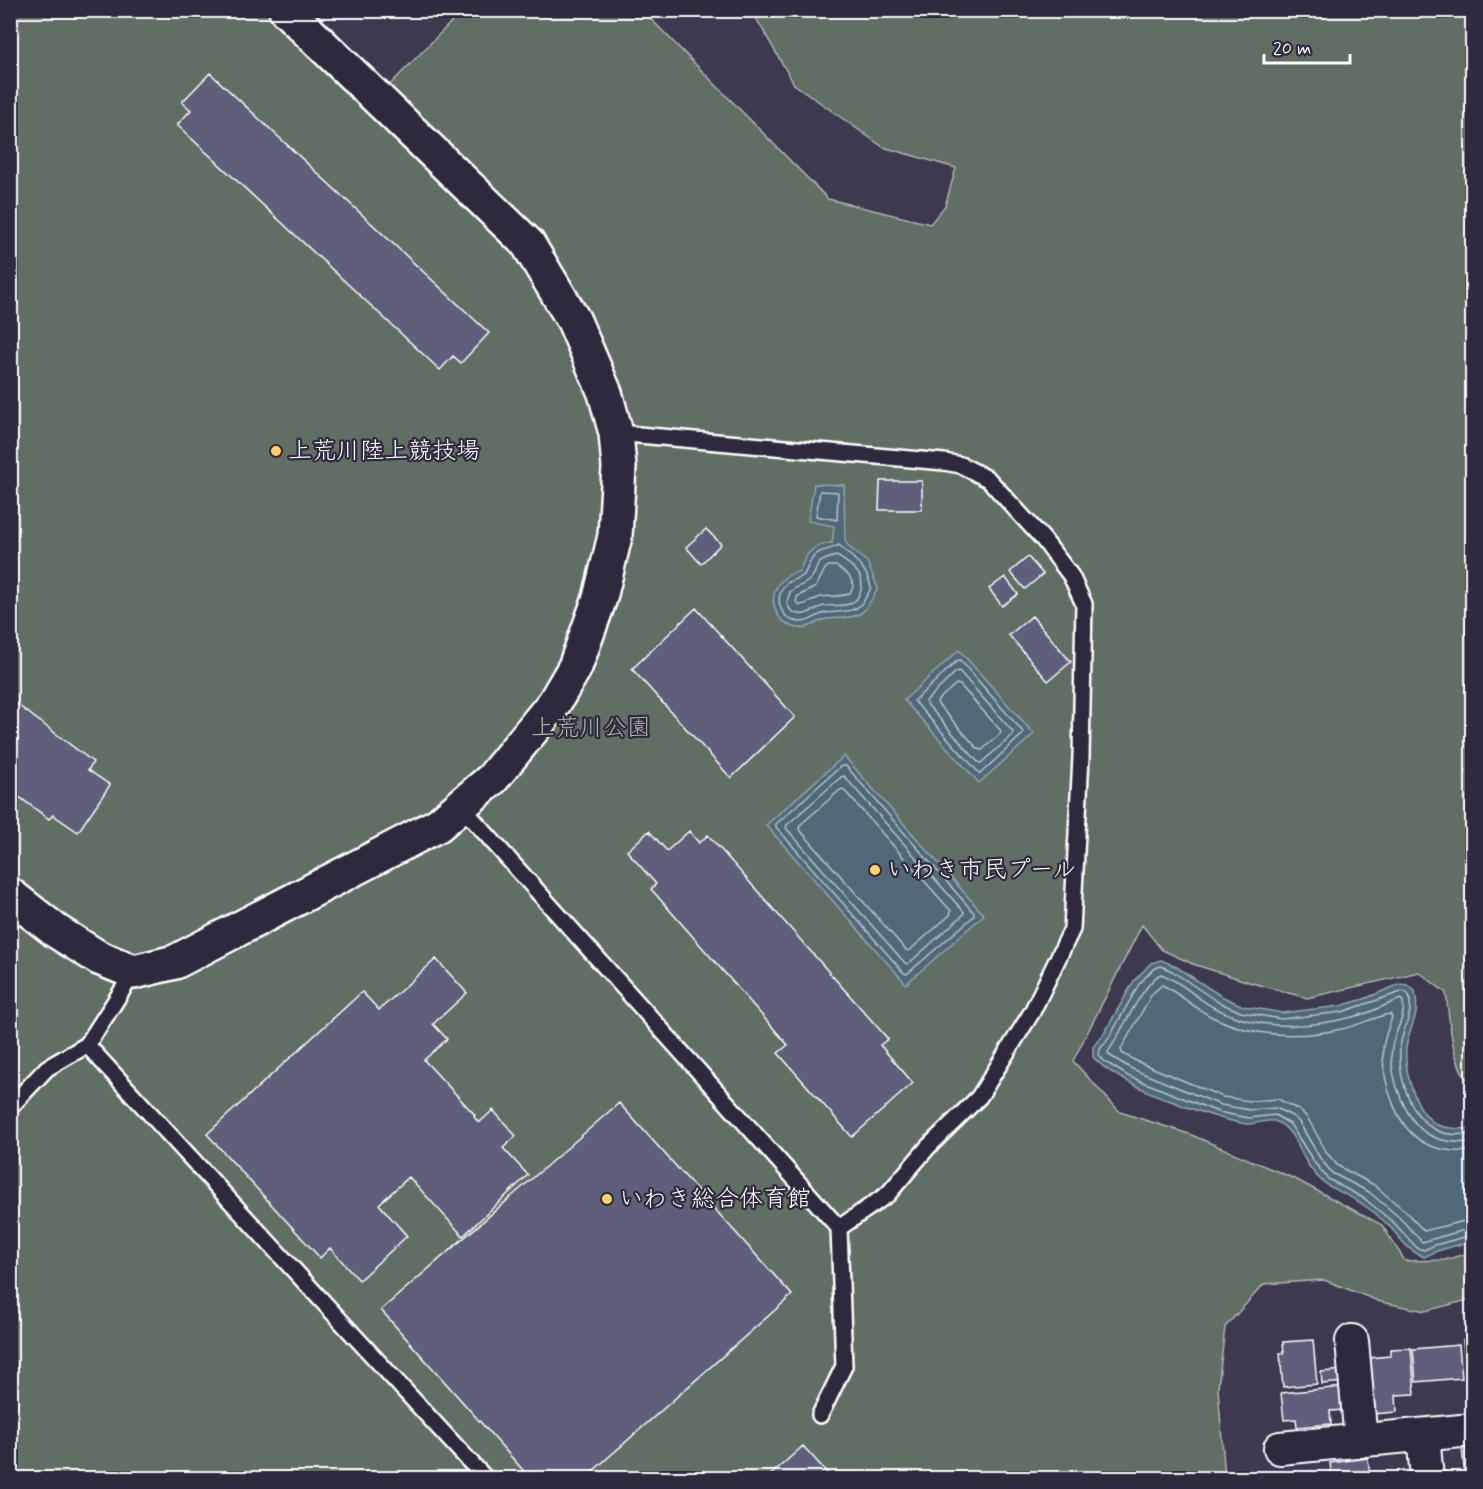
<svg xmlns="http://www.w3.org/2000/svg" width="1483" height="1489" font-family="Mynerve,'Klee One',sans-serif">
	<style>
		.green { fill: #606e64; stroke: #b0b6b2; stroke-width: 1.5 }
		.water { fill: #506979; stroke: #96a5af; stroke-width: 1.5 }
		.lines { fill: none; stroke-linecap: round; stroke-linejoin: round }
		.shore { stroke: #b9c3c9; stroke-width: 1.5 }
		.building { fill: #5e5e7c; stroke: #fff; stroke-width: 1.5 }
		.lane-casing { stroke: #fff; stroke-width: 20 }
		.street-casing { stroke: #fff; stroke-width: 36 }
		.secondary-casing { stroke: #fff; stroke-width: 38 }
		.lane { stroke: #2f2a3d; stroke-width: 15 }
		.street { stroke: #2f2a3d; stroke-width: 32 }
		.secondary { stroke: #2f2a3d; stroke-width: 33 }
		.poi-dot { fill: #ffd166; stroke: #2f2a3d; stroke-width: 2 }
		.labels { text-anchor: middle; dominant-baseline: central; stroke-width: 4.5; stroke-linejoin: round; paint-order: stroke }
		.poi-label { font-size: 24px; fill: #fff; stroke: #2f2a3d; text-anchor: start }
		.park-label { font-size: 24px; fill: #b0b6b2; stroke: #2f2a3d }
	</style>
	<rect width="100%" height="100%" fill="#3d3a50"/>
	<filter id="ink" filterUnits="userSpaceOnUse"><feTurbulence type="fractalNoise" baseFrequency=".0167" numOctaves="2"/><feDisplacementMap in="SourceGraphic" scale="12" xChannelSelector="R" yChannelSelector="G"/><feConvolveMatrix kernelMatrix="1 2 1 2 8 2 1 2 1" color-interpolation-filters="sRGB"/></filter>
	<g filter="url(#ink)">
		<path class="green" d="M11,11H286L377,98L462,11H643L828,199L930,224L945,206L956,168L883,147L794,84L752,11H1472V1086C1451,1064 1450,1023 1446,993L1419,972L1307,998L1249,982L1193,964L1162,950L1142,925L1073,1061L1120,1112L1189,1134L1295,1179L1382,1225L1405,1261L1445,1260L1472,1252V1299L1425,1311L1381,1302L1324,1280L1264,1284L1225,1327L1218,1388L1225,1478H11Z"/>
		<path class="water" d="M814,484L844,485L845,540L849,547L867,562L878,588C862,619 861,616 828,619C817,620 809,630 798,628C774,624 765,595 783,579C787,575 794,573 800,571C805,553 813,545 832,543L834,526L808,521Z
			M959,650L1034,734L979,783L904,700Z
			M844,756L984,915L906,984L766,825Z
			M1161,960L1175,966L1221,996L1243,1006L1282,1013L1340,1006L1364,999L1400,984L1407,985L1415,991C1421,1021 1408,1025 1406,1049C1404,1073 1417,1117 1440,1126C1450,1129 1462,1129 1472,1129V1241L1437,1251L1424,1257C1408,1251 1401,1239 1390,1227C1382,1219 1371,1210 1362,1204C1338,1188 1324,1190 1307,1163C1299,1150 1292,1126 1274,1121C1266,1119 1255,1125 1247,1124C1211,1119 1116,1084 1093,1057V1047L1103,1035L1134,981L1151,963Z"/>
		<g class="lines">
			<path class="shore" d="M820,491L838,492L837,520L816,516Z
				M839,545C853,559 867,566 871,588C858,615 853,610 826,613C817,614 810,623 800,622C780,621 772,596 787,583C792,580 799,578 804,575C809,565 812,552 826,550C831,548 834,548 839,545Z
				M837,556C851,565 869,576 859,595C857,600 854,602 849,604C839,607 829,604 821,607C813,609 808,616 799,614C792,614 788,608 787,602L790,592C795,587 801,586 807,582C823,571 806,563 837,556Z
				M829,566H836L849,576L854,585L850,593C841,598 831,595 821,597C812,599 807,606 798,605L796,601L798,596L816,587L825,569Z
				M960,660L1024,733L980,774L914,701L957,661Z
				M959,671L1013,732V735L981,763L978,762L925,702L956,672Z
				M956,684L960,685L1001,731L1000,734L982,750L978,749L937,703L938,700Z
				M841,766H846L974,913V916L907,974L904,973L776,827V824Z
				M844,776L964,912L963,915L908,964L905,963L786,828L787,825L841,777Z
				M843,789L951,911L950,915L909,951L906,950L799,829L800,825L840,790Z
				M1472,1134C1461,1135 1446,1136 1436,1130C1410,1117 1398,1077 1400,1049C1401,1029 1414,1018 1409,995L1404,991L1342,1012L1281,1019L1241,1012L1218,1002L1172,971L1161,966L1153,969L1139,984L1109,1038L1100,1049L1099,1055L1104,1061L1128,1076L1218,1112L1249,1118L1275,1115L1290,1124L1314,1162L1328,1179L1365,1199L1394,1223L1417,1248L1424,1250L1435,1245L1472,1235
				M1472,1142C1460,1143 1447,1142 1436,1138C1406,1128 1388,1075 1392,1046C1395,1031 1406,1017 1403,1002L1401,999C1389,1003 1378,1009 1367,1013C1317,1028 1263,1033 1215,1008C1197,999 1181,981 1161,974C1144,981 1120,1035 1108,1052L1109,1055L1132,1069L1221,1105L1250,1110L1276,1108L1294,1117L1299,1122L1320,1158L1332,1173L1369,1192L1399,1217L1422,1242L1472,1228
				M1472,1151C1459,1152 1444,1151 1431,1146C1396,1133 1382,1082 1383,1048C1384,1038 1389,1027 1392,1017L1390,1014C1375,1017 1361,1024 1346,1028C1300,1039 1255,1038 1212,1017C1194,1008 1179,993 1162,985L1152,994L1121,1049L1122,1053L1136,1061L1223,1097L1250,1101L1278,1099L1299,1110L1307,1117L1327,1153L1338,1166L1374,1185L1405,1211L1424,1231L1472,1219"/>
		</g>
		<path class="building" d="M210,73L489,333L461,363L453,356L440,370L177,125L191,110L182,102Z
			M880,481H922V510H879Z
			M706,529L721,544L701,564L686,547Z
			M1028,557L1043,574L1025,589L1010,572Z
			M1005,577L1018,594L1002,606L989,589Z
			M696,608L795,717L731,778L632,669Z
			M1032,616L1071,662L1048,681L1009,635Z
			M10,699L93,762L88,770L110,785L78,832L53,815L49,819L10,790Z
			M649,831L667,851L689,831L699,843L708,835L888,1039L880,1045L913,1083L852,1137L778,1053L788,1045L651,889L656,884L627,851Z
			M436,959L467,993L433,1024L447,1039L424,1060L475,1115L474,1117L479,1123L493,1110L516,1136L503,1148L528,1175L463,1236L409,1177L379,1204L407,1236L359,1280L330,1248L320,1258L207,1134L362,992L379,1010Z
			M619,1103L792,1295L585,1478H530L381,1310Z
			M1472,1339V1414H1470L1463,1340Z
			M1313,1340L1317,1384L1283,1387L1280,1353H1284L1283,1342Z
			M1459,1345L1462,1378L1416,1382L1413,1349Z
			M1411,1348L1415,1394L1396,1395L1397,1412L1373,1414L1369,1358L1390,1356V1349Z
			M1344,1370L1345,1382L1322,1384L1321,1372Z
			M1343,1387L1345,1410L1330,1411L1331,1424L1297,1427L1296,1419L1284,1420L1281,1393Z
			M803,1446L832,1478H767Z
			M1472,1447V1478H1465L1462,1448Z
			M1368,1458L1370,1478H1332L1330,1463Z"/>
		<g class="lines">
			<g class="lane-casing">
				<path id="lane" d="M616,433L944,462L961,465L988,479L1043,539L1071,576L1084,604L1081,757L1072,929L1032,1012L979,1097L928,1147L888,1194L839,1228
					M461,806L839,1228L844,1366L820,1415
					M87,1045L485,1478
					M10,1107L47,1068L87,1045L134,972"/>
			</g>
			<g class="street-casing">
				<path id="street" d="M1352,1341L1361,1441
					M1423,1436L1427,1478
					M1280,1448L1472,1430"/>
			</g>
			<g class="secondary-casing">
				<path id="secondary" d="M10,895L56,931L99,958L134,972L175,962L438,825L492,779L554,703L575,667L600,598L615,536L619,467L616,433L605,393L574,321L528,244L286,10"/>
			</g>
			<use href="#lane" class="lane"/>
			<use href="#street" class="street"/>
			<use href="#secondary" class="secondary"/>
		</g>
	</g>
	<g class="poi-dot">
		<circle cx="276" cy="451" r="6"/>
		<circle cx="875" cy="870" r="6"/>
		<circle cx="607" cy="1199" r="6"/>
	</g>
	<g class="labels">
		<g class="poi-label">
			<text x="288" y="451">上荒川陸上競技場</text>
			<text x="887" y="870">いわき市民プール</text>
			<text x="619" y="1199">いわき総合体育館</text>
		</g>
		<g class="park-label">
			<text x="591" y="728">上荒川公園</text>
		</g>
	</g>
	<rect width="1483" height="1489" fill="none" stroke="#2f2a3d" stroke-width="36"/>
	<rect x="18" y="18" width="1447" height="1453" fill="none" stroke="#fff" stroke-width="2" filter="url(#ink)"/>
	<path d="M1264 54v9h86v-9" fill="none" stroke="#ffffff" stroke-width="3"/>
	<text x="1273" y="54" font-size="18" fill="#ffffff" stroke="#2f2a3d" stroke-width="4.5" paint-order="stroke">20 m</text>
</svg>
